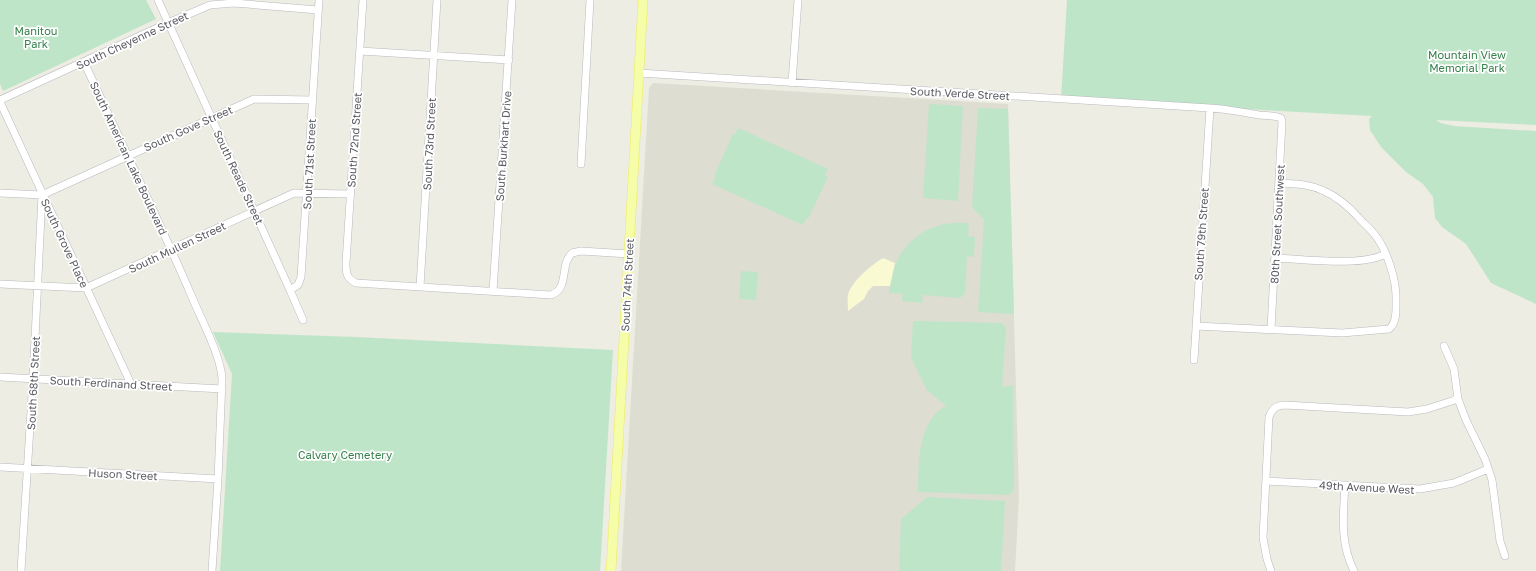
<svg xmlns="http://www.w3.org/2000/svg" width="1536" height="571" font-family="'Golos Text',sans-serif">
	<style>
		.education { fill: #ddddd1 }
		.green { fill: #bfe5c9 }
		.sand { fill: #f9f9d2 }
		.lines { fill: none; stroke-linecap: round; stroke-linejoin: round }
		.minor-casing { stroke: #b8b9bf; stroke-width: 8 }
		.major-casing { stroke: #eeeb5b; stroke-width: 10 }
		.minor { stroke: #fff; stroke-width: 7 }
		.major { stroke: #f5fda8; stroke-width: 9 }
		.labels { text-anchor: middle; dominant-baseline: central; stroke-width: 3.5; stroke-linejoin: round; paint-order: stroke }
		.park-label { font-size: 11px; fill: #35804c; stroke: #fff }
		.street-label { font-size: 11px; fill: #5b5c63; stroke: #fff }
	</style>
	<rect width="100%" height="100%" fill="#edede3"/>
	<path class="education" d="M653,83L1008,104L1019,497L1015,571H621L649,88Z"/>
	<path class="green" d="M0,0H146L156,19L3,91L0,84Z
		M1067,0H1536V125L1436,120L1441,123L1454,126L1536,131V304L1491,283L1466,244L1442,227L1435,218L1433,197L1423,184L1406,172L1381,147L1370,130L1369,119L1372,116L1061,99Z
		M929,104L963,106L958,201L923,198Z
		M978,108L1008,109L1014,314L978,312L984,220L972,207Z
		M738,128L828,169L825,175L828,177L808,219L806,218L803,225L712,184L716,177L714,176L733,134H735Z
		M953,223H969L968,236L975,237L974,257L967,256L965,293L960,298L923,295L922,303L902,301L903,294L889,293C891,256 915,226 953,223Z
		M741,271L758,272L756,300L739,299Z
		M913,321L1002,323L1006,328L1002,387L1013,385L1014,490L1009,495L918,492C918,465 918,420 946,406L927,390L911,358Z
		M213,332L356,337L613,350L600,571H220L232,374Z
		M927,497L1005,501L1001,571H899L901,519Z"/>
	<path class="sand" d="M883,258L895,263L890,286H873L868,291L864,299L848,311C848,306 847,300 848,295C851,282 871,265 883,258Z"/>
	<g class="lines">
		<g class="minor-casing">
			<path id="minor" d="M158,0L290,290
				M363,0L346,263C346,273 346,278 356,283L551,295C570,288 559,266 572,253L581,251L629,254
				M360,51L509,60
				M84,62C120,140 158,218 192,297C201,319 222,358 222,380L218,479L212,571
				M639,73L1210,108C1226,109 1242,112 1259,115C1267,116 1274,115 1281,118L1282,122L1271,329
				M792,83L798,0
				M0,100L168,23L210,5L234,3L318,10
				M0,102L131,384
				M581,164L590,0
				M0,193L42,195L254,99L313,100
				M1275,258C1303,259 1362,267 1385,254
				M0,284L86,288L294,193L351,194
				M420,287L437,0
				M493,291L512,0
				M303,320L290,290L298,285L301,277L319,0
				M1196,326L1342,333L1389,329C1397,323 1396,310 1396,301C1397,281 1387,250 1375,235C1370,228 1363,223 1358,217C1348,206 1338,197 1324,191C1310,184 1295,184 1279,183
				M1444,346L1454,369L1458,399L1466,420L1485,459L1492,480L1500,541L1505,556
				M1194,360L1210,108
				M0,377L222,389
				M0,467L218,479
				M1266,481L1420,489L1454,483L1488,469
				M1345,486C1343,516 1340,543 1354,571
				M21,571L33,379L42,195
				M1271,571L1267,559L1263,538L1269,417C1272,409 1276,405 1285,405L1408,412L1427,409L1458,399"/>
		</g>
		<g class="major-casing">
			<path id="major" d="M611,571L643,0"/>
		</g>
		<use href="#minor" class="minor"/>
		<use href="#major" class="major"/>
	</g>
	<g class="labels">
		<g class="park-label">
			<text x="36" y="30">Manitou<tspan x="36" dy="13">Park</tspan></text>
			<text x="1467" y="54">Mountain View<tspan x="1467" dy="13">Memorial Park</tspan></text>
			<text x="345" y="454">Calvary Cemetery</text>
		</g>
		<g class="street-label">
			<text transform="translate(132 40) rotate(-25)">South Cheyenne Street</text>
			<text transform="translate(960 93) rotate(3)">South Verde Street</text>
			<text transform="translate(188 128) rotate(-24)">South Gove Street</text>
			<text transform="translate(354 140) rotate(-86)">South 72nd Street</text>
			<text transform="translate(429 144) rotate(-87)">South 73rd Street</text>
			<text transform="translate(503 146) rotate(-86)">South Burkhart Drive</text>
			<text transform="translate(129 158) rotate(65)">South American Lake Boulevard</text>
			<text transform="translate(309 164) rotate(-87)">South 71st Street</text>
			<text transform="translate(239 177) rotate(65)">South Reade Street</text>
			<text transform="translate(1277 224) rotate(-87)">80th Street Southwest</text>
			<text transform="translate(1201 234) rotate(-86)">South 79th Street</text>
			<text transform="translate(65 243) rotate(65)">South Grove Place</text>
			<text transform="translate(177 247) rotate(-25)">South Mullen Street</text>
			<text transform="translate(627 285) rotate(-87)">South 74th Street</text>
			<text transform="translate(33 383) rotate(-87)">South 68th Street</text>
			<text transform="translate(111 383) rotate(3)">South Ferdinand Street</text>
			<text transform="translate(123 474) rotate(3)">Huson Street</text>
			<text transform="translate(1367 487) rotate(3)">49th Avenue West</text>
		</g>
	</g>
</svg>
